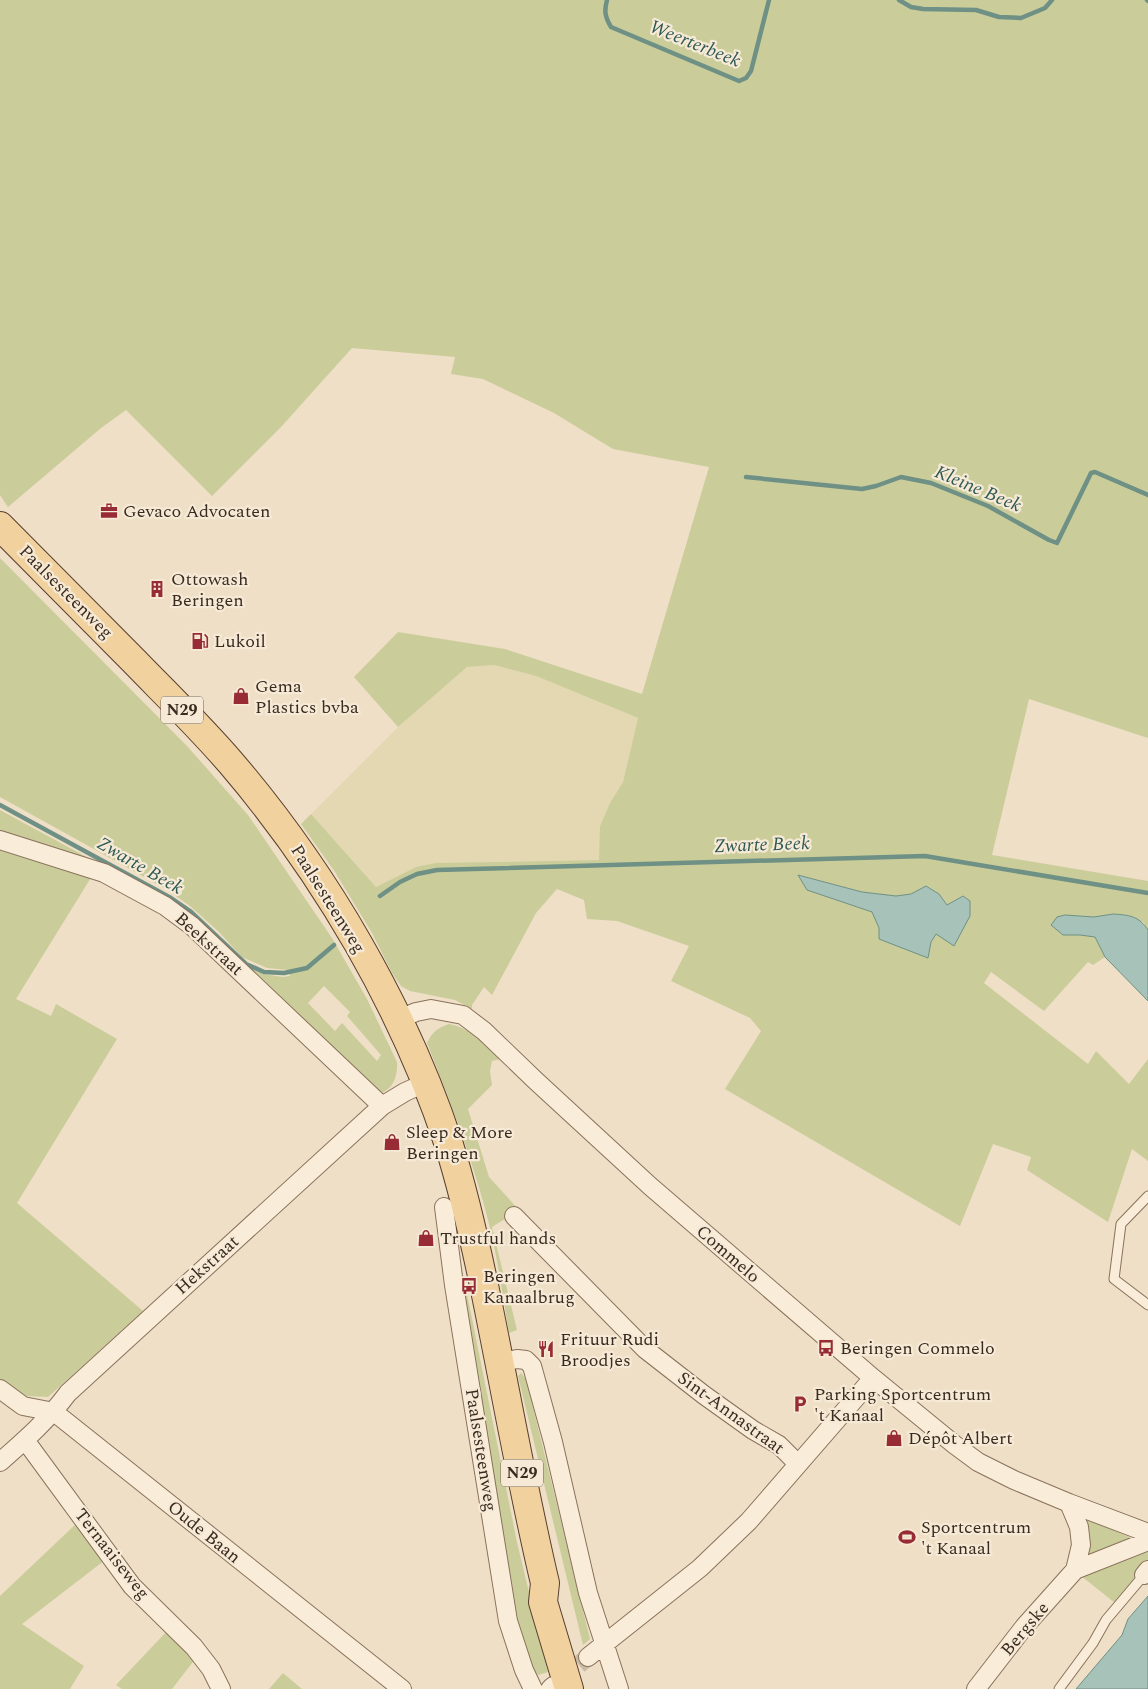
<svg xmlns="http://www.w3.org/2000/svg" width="1148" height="1689" font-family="Spectral,serif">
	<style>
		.farmland { fill: #e4d8b3 }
		.green { fill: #cacd9a; fill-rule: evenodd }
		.water { fill: #a7c2b8; stroke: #6e9085 }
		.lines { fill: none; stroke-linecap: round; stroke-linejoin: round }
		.stream { stroke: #6e9085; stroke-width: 4.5 }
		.street-tunnel { stroke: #cabba5; stroke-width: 18; stroke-dasharray: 18 9; stroke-linecap: butt }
		.lane-casing { stroke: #8a715c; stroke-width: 11 }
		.street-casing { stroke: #8a715c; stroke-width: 20 }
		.primary-casing { stroke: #583f30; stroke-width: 30 }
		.lane { stroke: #f9edd9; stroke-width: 9 }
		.street { stroke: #f9edd9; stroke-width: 18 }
		.primary { stroke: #f1d19e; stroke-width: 28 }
		.labels { text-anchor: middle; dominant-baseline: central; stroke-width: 4.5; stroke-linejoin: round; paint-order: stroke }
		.shield { fill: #f6ead6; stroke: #726456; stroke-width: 1 }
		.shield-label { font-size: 16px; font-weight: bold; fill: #3a2a1f }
		.poi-label { font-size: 18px; fill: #3a2a1f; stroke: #f6ead6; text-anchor: start }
		.street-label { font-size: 18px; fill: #3a2a1f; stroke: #f6ead6 }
		.water-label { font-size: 19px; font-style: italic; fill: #2f5954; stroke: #f6ead6 }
	</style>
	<rect width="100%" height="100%" fill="#eedfc6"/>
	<path class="farmland" d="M494,665L536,676L638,718L623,782L610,803L600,826V860L488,862L416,867L376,887L311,814L398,727L467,667Z"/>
	<path class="green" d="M0,0H1148V738L1029,699L992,855L1148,881V930L1143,922L1113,914L1094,917L1065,915L1051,925L1063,935H1080L1095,937L1105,957L1093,965L1088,962L1044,1011L991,972L984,983L1088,1064L1096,1051L1129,1084L1148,1059V1161L1132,1149L1108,1222L1027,1170L1031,1157L993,1144L960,1226L725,1089L761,1031L750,1018L671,981L689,946L617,921L587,919L584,900L557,889L536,913L492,995L484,987L472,1005V1009L455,1000L410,991L401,986L392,973L372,933L335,872L301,824L311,814L376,887L416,867L436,863L599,860L600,826L610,803L623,782L638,718L536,676L494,665L467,667L398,727L354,677L398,632L505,649L642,694L709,467L613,449L554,413L483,379L451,374L455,357L352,348L281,427L212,496L126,410L101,428L8,507L0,495ZM799,875L862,892L896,896L911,894L927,886L939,894L947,905L963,896L970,901L937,933L931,942L928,958L879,928L872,912L807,890Z
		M0,558L187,746L248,815L332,938L367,999L397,1062C398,1076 393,1090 379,1094L372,1089L296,1016L186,916L169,904L113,872L86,862L0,835V810L186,911L242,965L263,974L283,977L290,976L289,970L267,968L242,957L218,931L190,906L166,889L0,797ZM324,986L350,1012L347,1016L381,1055L377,1061L342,1023L335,1031L308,1003Z
		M0,847L92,876L16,999L51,1016L56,1004L117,1039L17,1203L143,1311L48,1397L26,1396L0,1380Z
		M449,1024C471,1028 485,1045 501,1059L492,1061L490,1071L492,1085L468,1109L489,1177L519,1210L492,1227L517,1330L509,1333C502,1290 496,1247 484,1205C469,1150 448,1096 427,1043C432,1032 439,1027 449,1024Z
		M461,1264L517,1542L548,1672L538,1675L530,1666L516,1634L456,1266Z
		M521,1373L526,1379L590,1639L583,1645L518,1376Z
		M1091,1520L1131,1538L1088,1557L1089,1543L1085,1525L1088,1521Z
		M78,1522L105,1560L22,1624L84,1666L70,1689H0V1596Z
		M1148,1547V1561L1115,1603L1080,1575Z
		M168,1630L196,1658L172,1689H122L116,1685Z
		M283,1673L302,1689H269Z"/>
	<path class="water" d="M798,875L862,892L896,896L911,894L926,886L939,894L947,905L963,896L970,901V916L954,946L936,934L931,942L928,958L879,939V928L872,912L807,890Z
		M1113,914C1129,915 1139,916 1148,930V1001L1105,957L1095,937L1080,935H1063L1051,925L1057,917L1065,915L1094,917Z
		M1148,1596V1689H1076L1122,1635L1128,1619Z"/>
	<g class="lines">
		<path class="stream" d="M607,0C604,11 605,17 611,27L739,81L746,78L751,71L769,0
			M899,0L911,7L923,9L976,10L999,17L1021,18L1045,8L1052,0
			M1147,0L1148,1
			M746,477L862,489L876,486L901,477L931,483L988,506L1049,540L1057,543L1091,473L1095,472L1148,495
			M0,805L171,898L190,911L246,964L264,972L284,973L307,968L334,945
			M380,896L400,882L417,874L437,870L925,856L1148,893"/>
		<path class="street-tunnel" d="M558,1682L588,1657"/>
		<g class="lane-casing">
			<path id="lane" d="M1148,1196L1121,1224L1114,1279L1148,1305
				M1059,1689L1093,1643L1106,1620L1144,1575"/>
		</g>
		<g class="street-casing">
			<path id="street" d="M0,840L104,873L165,906L192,926L382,1106
				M397,1020L416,1012L431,1009L463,1015L484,1031L536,1081L650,1186L873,1378L955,1445L978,1462L1014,1480L1069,1503L1079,1527L1081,1545L1075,1570
				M444,1207L454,1285L508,1621L524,1670L533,1689
				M514,1216L645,1349L704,1395L753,1430L779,1445L798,1464
				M499,1363L517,1359L526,1360L532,1366L553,1442L588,1593L619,1689
				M0,1389L23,1406L54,1412L402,1689
				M25,1440L132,1586L194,1647L211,1669L221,1689
				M0,1462C25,1440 48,1420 68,1393L382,1106L405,1092L425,1083
				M1069,1503L1148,1533
				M1144,1575L1148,1570
				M588,1657L700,1568L749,1521L873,1378
				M550,1689L553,1686
				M976,1689L1024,1627L1075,1570L1148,1541"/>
		</g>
		<g class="primary-casing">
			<path id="primary" d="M0,526C45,571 89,616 134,661C167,695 201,728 231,763C325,873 404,1008 449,1145C468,1206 481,1268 493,1330C510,1415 525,1499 545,1583L543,1602L569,1689"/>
		</g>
		<use href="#lane" class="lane"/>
		<use href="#street" class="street"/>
		<use href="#primary" class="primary"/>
	</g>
	<defs>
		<g id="office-bare" transform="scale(1.35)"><path d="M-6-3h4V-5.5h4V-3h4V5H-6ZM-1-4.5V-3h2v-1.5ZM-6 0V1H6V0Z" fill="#982c35" stroke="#f6ead6" stroke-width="2.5" paint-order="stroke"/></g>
		<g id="building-bare" transform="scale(1.35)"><path d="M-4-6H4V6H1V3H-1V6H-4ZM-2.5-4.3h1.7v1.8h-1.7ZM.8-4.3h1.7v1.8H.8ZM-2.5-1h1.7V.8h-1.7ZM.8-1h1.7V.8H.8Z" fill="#982c35" stroke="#f6ead6" stroke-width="2.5" paint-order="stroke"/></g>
		<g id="fuel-bare" transform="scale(1.35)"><path d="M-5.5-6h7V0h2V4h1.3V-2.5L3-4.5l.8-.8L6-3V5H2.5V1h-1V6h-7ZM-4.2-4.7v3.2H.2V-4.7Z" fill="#982c35" stroke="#f6ead6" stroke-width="2.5" paint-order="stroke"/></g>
		<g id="shop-bare" transform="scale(1.35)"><path d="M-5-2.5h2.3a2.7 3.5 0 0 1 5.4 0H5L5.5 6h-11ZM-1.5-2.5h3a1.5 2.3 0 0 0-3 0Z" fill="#982c35" stroke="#f6ead6" stroke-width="2.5" paint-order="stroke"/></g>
		<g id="bus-bare" transform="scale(1.35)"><path d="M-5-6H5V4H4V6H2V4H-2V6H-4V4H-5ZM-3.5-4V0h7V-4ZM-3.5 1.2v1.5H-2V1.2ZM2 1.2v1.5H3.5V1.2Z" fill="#982c35" stroke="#f6ead6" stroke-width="2.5" paint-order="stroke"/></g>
		<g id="restaurant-bare" transform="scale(1.35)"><path d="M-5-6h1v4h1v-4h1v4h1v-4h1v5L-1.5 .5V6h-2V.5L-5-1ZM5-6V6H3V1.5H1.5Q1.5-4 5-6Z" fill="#982c35" stroke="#f6ead6" stroke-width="2.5" paint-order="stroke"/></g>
		<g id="parking-bare" transform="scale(1.35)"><path d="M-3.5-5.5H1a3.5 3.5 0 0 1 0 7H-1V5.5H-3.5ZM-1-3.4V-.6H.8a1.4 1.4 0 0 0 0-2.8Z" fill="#982c35" stroke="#f6ead6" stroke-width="2.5" paint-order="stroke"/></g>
		<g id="stadium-bare" transform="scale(1.35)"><path d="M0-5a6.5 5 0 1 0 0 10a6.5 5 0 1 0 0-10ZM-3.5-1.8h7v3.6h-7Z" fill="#982c35" stroke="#f6ead6" stroke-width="2.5" paint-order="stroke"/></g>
	</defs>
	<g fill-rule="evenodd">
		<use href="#office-bare" x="109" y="511"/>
		<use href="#building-bare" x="157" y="589"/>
		<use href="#fuel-bare" x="200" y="641"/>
		<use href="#shop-bare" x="241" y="696"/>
		<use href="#shop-bare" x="392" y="1142"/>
		<use href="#shop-bare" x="426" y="1238"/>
		<use href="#bus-bare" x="469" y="1286"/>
		<use href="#bus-bare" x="826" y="1348"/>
		<use href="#restaurant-bare" x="546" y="1349"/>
		<use href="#parking-bare" x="800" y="1404"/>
		<use href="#shop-bare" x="894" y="1438"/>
		<use href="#stadium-bare" x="907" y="1537"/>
	</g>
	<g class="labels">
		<g class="shield">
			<rect x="161" y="696.5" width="42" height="27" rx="4"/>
			<rect x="501" y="1459.5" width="42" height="27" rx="4"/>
		</g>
		<g class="shield-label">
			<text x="182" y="710">N29</text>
			<text x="522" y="1473">N29</text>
		</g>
		<g class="poi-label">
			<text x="123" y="511">Gevaco Advocaten</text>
			<text x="171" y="579">Ottowash<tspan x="171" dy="21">Beringen</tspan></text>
			<text x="214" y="641">Lukoil</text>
			<text x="255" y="686">Gema<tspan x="255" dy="21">Plastics bvba</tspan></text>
			<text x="406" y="1132">Sleep &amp; More<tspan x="406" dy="21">Beringen</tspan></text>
			<text x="440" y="1238">Trustful hands</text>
			<text x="483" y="1276">Beringen<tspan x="483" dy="21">Kanaalbrug</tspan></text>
			<text x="560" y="1339">Frituur Rudi<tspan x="560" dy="21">Broodjes</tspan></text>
			<text x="840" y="1348">Beringen Commelo</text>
			<text x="814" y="1394">Parking Sportcentrum<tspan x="814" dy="21">'t Kanaal</tspan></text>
			<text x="908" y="1438">Dépôt Albert</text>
			<text x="921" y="1527">Sportcentrum<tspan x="921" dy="21">'t Kanaal</tspan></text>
		</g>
		<g class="street-label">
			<text transform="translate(66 592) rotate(45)">Paalsesteenweg</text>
			<text transform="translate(328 899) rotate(58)">Paalsesteenweg</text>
			<text transform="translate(209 944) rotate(42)">Beekstraat</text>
			<text transform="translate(728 1254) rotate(41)">Commelo</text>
			<text transform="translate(207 1265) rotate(-42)">Hekstraat</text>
			<text transform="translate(731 1413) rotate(36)">Sint-Annastraat</text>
			<text transform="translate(481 1450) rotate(81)">Paalsesteenweg</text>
			<text transform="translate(204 1532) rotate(39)">Oude Baan</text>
			<text transform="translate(112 1554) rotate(52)">Ternaaiseweg</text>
			<text transform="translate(1025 1629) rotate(-50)">Bergske</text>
		</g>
		<g class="water-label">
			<text transform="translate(695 44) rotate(22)">Weerterbeek</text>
			<text transform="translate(978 489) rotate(23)">Kleine Beek</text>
			<text transform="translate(762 845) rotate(-2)">Zwarte Beek</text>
			<text transform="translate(140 866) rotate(30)">Zwarte Beek</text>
		</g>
	</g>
</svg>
